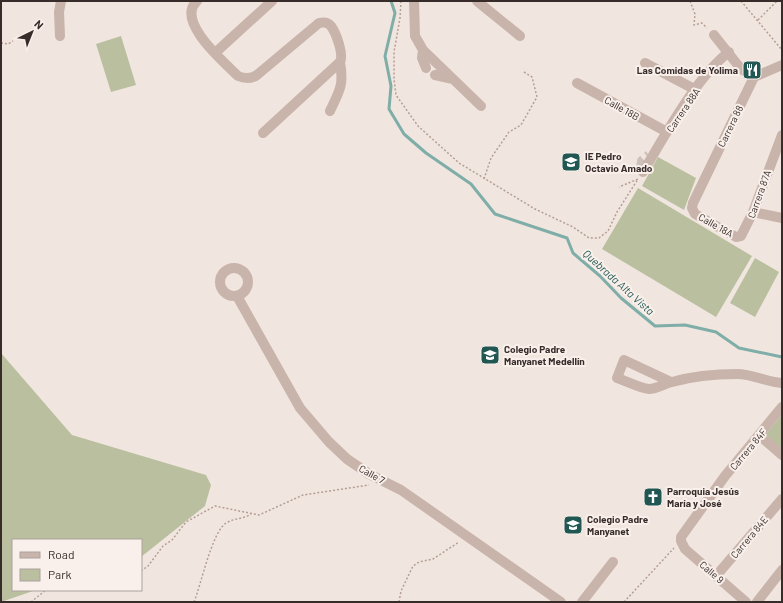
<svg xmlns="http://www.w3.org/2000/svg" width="783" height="603" font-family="Barlow,sans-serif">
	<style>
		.green { fill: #bac09f }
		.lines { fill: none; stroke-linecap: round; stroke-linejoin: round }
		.stream { stroke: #7fada8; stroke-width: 3 }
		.minor-tunnel { stroke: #ccc1bb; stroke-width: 10; stroke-dasharray: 10 5; stroke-linecap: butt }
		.path { stroke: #b59e95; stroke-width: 1.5; stroke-dasharray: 2 2; stroke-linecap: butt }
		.minor { stroke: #c9b4ab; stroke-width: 10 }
		.labels { text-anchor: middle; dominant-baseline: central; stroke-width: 4; stroke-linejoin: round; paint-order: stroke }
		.poi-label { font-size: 10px; font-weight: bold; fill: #372c2a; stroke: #f9f0eb; text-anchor: start }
		.street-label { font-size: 10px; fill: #372c2a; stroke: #f9f0eb }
		.water-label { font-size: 11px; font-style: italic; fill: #215752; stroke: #f9f0eb }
	</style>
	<rect width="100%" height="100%" fill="#f1e6df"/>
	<path class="green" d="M121,36L136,85L111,92L96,44Z
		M658,157L696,178L684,210L642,186Z
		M638,188L752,256L716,317L602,249Z
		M755,258L779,272L755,317L730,303Z
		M1,353L72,435L206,475L211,485L205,506L141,557V540H13V590H36L1,602Z
		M782,415V450L765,435Z"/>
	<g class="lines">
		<path class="stream" d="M391,1L395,13L385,56L391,86L389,109L404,134L426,153L471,184L495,214L567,238L573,253L600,276L621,298L655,326L685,325L716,332L739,348L782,357"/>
		<path class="minor-tunnel" d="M641,169L642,161L649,155"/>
		<path class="path" d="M401,1L400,18L394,52V79L396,95L418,126L459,163L535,209L573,227L589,238H599L608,231L617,212L638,179L619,187
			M690,1L695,14L694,25L702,23L707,28
			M741,1L782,50
			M758,20L777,1
			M1,43L8,44L13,41
			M484,179L491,158L509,132L521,125L537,97L532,77L524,72
			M141,571L148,566L163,546L172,540L186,522L215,506L259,515L303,495L369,485
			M59,590H83
			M31,602L46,590
			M194,602C201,585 212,532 226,523C234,518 244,519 251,514
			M399,602L401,591L413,566L419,562L433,559L459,542
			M624,602L674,548"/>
		<path class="minor" d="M197,1C175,21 224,62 238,76C245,79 251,79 257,75L319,23C323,22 328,22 331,26C336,33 344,54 340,62L263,133
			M414,1L415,36L423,50L481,106
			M477,1L520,36
			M714,35L741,69L754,77
			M60,36L59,12L61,1
			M423,50L422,58L426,68
			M215,53L272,1
			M645,63L696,90
			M782,65L754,77L693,203L692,208L695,214L736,237L741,236L753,212L782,135
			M435,75L453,79
			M577,83L667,132
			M330,111C340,90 344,85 340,62
			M643,172C664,137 697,76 729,52
			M753,212L782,218
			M220 282a14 14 0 1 1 28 0a14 14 0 1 1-28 0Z
			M237,296L300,408L329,442L347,459L369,474L401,490L561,602
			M671,382L624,360L617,378C627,381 639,388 649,389C657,389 664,384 672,382C693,376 715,374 737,374C753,374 766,382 782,383
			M759,435L782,455
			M716,576L782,499
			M582,602L613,562
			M746,602L685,549L681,541V537L725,476L782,407
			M757,602L782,570"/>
	</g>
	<defs>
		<g id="restaurant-square" transform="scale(1)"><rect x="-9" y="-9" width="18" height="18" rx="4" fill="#215752" stroke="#f9f0eb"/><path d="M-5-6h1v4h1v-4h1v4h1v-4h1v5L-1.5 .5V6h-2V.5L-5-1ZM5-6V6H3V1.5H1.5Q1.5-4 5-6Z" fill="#fff"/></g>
		<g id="school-square" transform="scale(1)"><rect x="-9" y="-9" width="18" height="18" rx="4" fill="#215752" stroke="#f9f0eb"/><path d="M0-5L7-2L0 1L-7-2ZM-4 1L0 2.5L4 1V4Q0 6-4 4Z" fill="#fff"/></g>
		<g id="church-square" transform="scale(1)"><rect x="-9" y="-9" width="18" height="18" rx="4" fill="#215752" stroke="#f9f0eb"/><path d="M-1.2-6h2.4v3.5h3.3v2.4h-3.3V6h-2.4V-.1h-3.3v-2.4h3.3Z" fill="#fff"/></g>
	</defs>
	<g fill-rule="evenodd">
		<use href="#restaurant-square" x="752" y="70"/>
		<use href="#school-square" x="571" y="162"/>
		<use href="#school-square" x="490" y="355"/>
		<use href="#church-square" x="653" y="497"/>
		<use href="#school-square" x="573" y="525"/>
	</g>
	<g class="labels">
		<g class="poi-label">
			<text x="738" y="70" text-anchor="end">Las Comidas de Yolima</text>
			<text x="585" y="156">IE Pedro<tspan x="585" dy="12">Octavio Amado</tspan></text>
			<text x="504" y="349">Colegio Padre<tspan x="504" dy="12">Manyanet Medellín</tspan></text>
			<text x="667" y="491">Parroquia Jesús<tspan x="667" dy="12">María y José</tspan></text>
			<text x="587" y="519">Colegio Padre<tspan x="587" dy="12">Manyanet</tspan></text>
		</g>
		<g class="street-label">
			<text transform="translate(622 108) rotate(29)">Calle 18B</text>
			<text transform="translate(683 110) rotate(-56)">Carrera 88A</text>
			<text transform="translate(730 126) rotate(-64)">Carrera 88</text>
			<text transform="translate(759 194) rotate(-70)">Carrera 87A</text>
			<text transform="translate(716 225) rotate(29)">Calle 18A</text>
			<text transform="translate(748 449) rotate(-50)">Carrera 84F</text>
			<text transform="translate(372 474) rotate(29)">Calle 7</text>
			<text transform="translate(749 537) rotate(-50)">Carrera 84E</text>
			<text transform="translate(712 572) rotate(41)">Calle 9</text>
		</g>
		<g class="water-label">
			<text transform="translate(619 282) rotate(42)">Quebrada Alta Vista</text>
		</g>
	</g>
	<rect width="783" height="603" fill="none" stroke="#372c2a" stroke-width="4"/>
	<rect x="12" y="539" width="130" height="52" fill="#f9f0eb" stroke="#aba29e"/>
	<rect x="20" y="552" width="20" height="6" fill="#c9b4ab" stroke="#aba29e"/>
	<text x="48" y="559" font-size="12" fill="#372c2a">Road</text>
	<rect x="20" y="569" width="20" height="12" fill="#bac09f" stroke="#aba29e"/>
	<text x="48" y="579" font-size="12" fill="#372c2a">Park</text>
	<g transform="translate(32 32) rotate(43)" stroke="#f9f0eb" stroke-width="3" paint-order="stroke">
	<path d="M0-3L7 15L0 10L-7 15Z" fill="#372c2a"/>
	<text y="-6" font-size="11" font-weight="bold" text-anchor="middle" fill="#372c2a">N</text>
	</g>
</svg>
